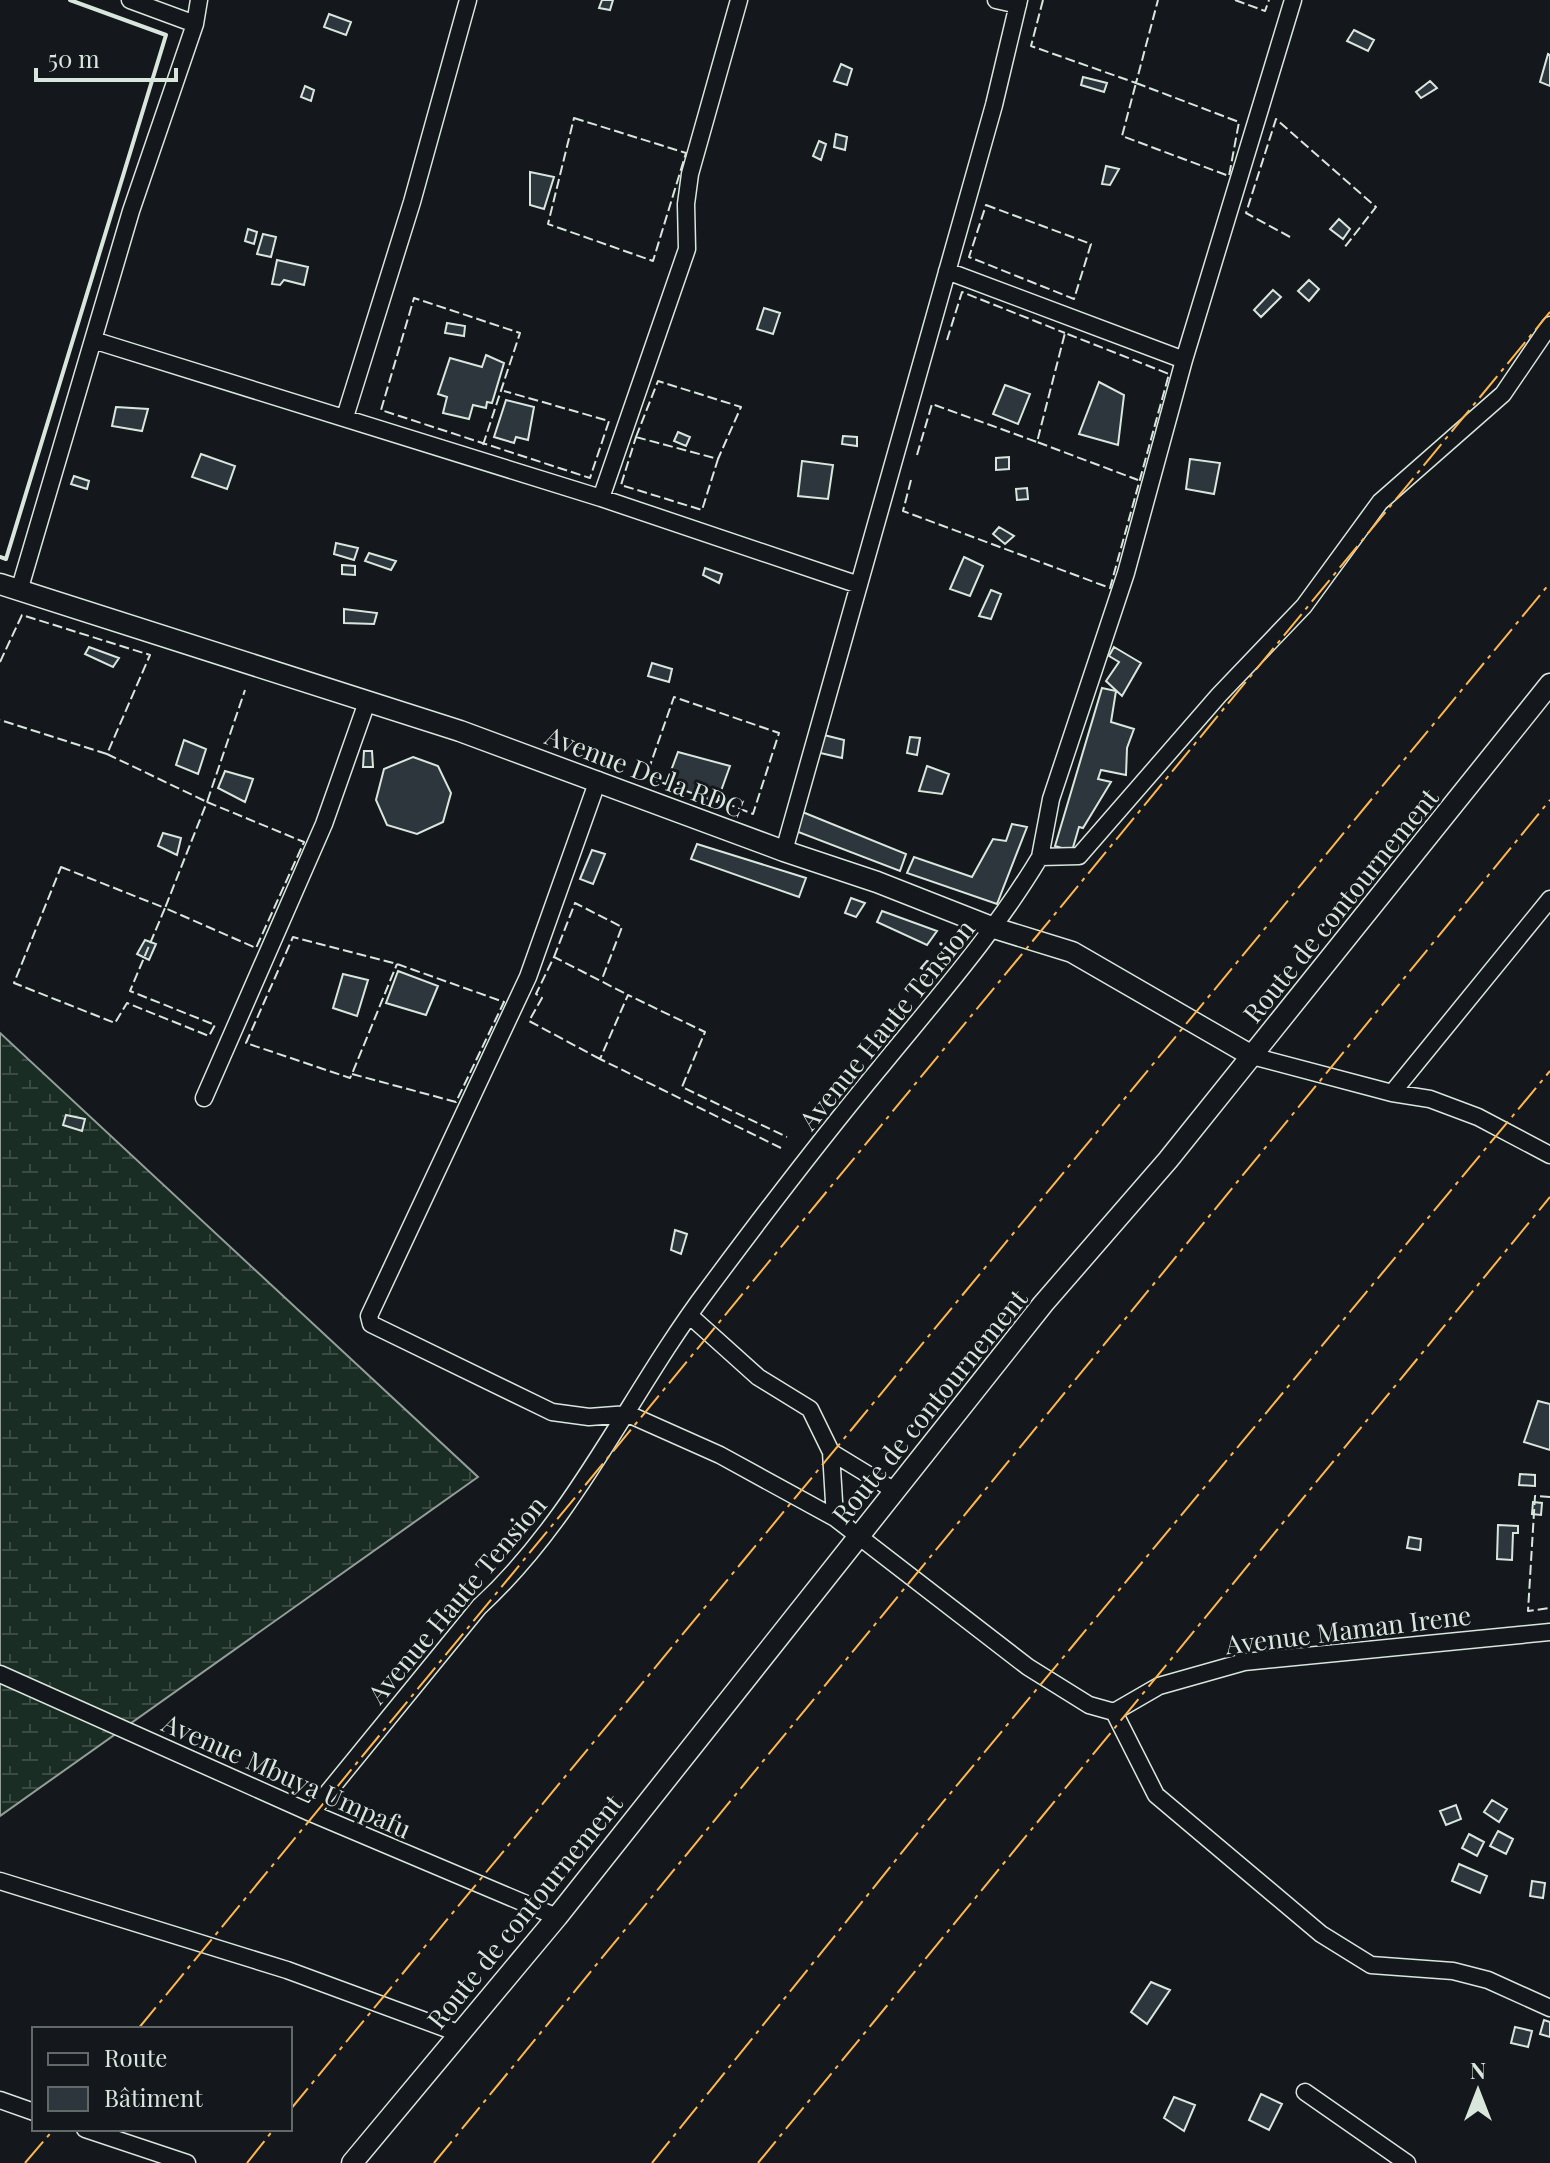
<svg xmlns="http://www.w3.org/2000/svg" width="1550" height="2163" font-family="'Playfair Display',serif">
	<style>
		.wetland { fill: url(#wetland-marsh); stroke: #939e99; stroke-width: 2 }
		.building { fill: #2c363c; stroke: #d8e6dc; stroke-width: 2 }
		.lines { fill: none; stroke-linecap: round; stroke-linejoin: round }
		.minor-casing { stroke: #d8e6dc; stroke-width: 19 }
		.tertiary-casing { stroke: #d8e6dc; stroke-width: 23 }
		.minor { stroke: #14181c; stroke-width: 16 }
		.tertiary { stroke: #14181c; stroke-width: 20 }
		.fence { stroke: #d8e6dc; stroke-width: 2; stroke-dasharray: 10 4; stroke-linecap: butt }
		.wall { stroke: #d8e6dc; stroke-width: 4 }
		.power { stroke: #ffb74d; stroke-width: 2; stroke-dasharray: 28 6 4 6; stroke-linecap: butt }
		.labels { text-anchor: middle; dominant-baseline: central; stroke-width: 6; stroke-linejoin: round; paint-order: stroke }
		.street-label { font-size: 26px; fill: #d8e6dc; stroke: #14181c }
	</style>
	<defs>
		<pattern id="wetland-marsh" width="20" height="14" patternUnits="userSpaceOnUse" patternTransform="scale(2)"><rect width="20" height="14" fill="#1a2d24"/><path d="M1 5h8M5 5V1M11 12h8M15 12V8" fill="none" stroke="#3b4b43"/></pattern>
	</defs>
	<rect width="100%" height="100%" fill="#14181c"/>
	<path class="wetland" d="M0,1033L478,1477L0,1816Z"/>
	<path class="building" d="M602,0H613L610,10L599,8Z
		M329,14L351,22L346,35L324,27Z
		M1354,30L1374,40L1368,51L1347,41Z
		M1548,54L1550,55V86L1540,82Z
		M841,64L852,69L847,85L834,81Z
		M1083,77L1107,83L1104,92L1081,85Z
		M1430,81L1437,88L1421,98L1416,92Z
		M305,86L314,90L311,101L301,97Z
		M836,134L847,137L845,150L834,147Z
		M819,141L826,144L821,160L813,156Z
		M1106,166L1119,169L1110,185L1102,184Z
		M530,172L554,177L544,209L530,205Z
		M1339,219L1350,229L1343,239L1330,229Z
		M248,229L257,232L254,244L245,241Z
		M263,234L276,237L271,257L257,254Z
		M277,260L308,267L304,285L284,280L280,285L272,284Z
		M1309,280L1319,289L1309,301L1298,291Z
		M1273,290L1281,297L1261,317L1254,310Z
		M764,308L780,313L773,334L757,329Z
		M447,323L465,326L464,336L445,333Z
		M486,355L504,363L492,403L487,402L486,408L473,405L469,419L443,413L447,397L438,394L450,358L482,367Z
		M1099,382L1124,395L1118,445L1079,434Z
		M1005,385L1030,394L1018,424L993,414Z
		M506,400L534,407L528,440L516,437L514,443L494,437Z
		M116,407L148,409L142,431L112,426Z
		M678,432L690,437L686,446L674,441Z
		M843,436L857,437V446L842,444Z
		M201,454L235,466L227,489L192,477Z
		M1009,457V469L996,470V458Z
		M1190,459L1220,463L1214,494L1186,489Z
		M802,461L833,465L828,499L798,496Z
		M74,476L89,481L87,489L71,484Z
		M1027,488L1028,499L1017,500L1016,489Z
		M999,527L1014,536L1005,544L993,534Z
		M336,543L358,548L354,560L334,554Z
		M369,553L396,561L391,570L365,561Z
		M964,557L983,566L970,596L950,589Z
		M342,565L355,566V575L342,574Z
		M705,568L722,574L719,583L703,575Z
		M991,590L1001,594L991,619L979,616Z
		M344,609L377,613L374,624L344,623Z
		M89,647L119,658L113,667L85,654Z
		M1114,647L1141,663L1122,696L1106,681L1119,662L1109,656Z
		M652,663L672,669L669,682L648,676Z
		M1102,688L1116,691L1111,722L1134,729L1127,748L1126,775L1101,770L1098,779L1111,782L1083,828L1079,827L1072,851L1055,846Z
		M820,734L844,740L842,758L816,752Z
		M910,737L920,738L917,755L907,753Z
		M184,740L206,749L198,774L176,765Z
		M364,751H372L373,767H363Z
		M678,752L730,766L717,802L666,784Z
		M413,757L438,766L451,793L443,822L417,834L387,825L376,800L384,769Z
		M927,766L949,774L942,794L919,791Z
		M225,771L253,779L245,802L218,788Z
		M800,811L906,854L900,871L793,830Z
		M1012,824L1027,827L997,904L907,873L914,857L972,877L993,839L1006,841Z
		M163,833L181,838L177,855L158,846Z
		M697,844L806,878L799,897L691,859Z
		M592,850L605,854L593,884L580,879Z
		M851,898L865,903L856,917L845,913Z
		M882,911L937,931L927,945L877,922Z
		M145,940L156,944L149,960L137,954Z
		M927,961L944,968L937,978L921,968Z
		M398,971L438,986L426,1015L386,1003Z
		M343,974L368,980L357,1016L333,1008Z
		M66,1115L85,1119L82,1131L63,1125Z
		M675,1230L687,1234L681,1254L671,1250Z
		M1538,1401L1550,1404V1450L1524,1442Z
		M1520,1474L1535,1475V1486L1519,1485Z
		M1533,1502L1542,1503L1541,1515L1532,1514Z
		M1498,1525L1518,1526V1533H1513L1512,1560L1497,1559Z
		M1409,1537L1421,1539L1420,1550L1407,1548Z
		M1492,1800L1507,1809L1499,1822L1484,1812Z
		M1456,1805L1461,1819L1446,1825L1440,1811Z
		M1498,1831L1513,1839L1506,1854L1490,1846Z
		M1469,1834L1484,1842L1477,1856L1462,1848Z
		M1459,1864L1487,1876L1480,1893L1452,1881Z
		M1532,1881L1545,1883L1543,1898L1530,1896Z
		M1151,1982L1170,1990L1147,2024L1131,2012Z
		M1544,2020L1550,2022V2037L1540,2034Z
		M1515,2027L1532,2031L1528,2047L1511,2043Z
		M1261,2094L1282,2104L1269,2130L1249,2120Z
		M1174,2097L1195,2105L1184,2131L1164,2118Z"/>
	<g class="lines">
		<g class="minor-casing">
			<path id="minor" d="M130,0L195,24
				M996,0L1018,5
				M947,271L1184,360
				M93,340L601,498L859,585
				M345,417L412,202L468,0
				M601,498L687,249L686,204L690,174L739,0
				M19,591L131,211L195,24L199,0
				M598,780L528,977L369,1316L371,1324L552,1412L589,1417L628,1414L720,1455L835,1518L1028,1667L1089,1705L1114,1712
				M784,851L994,105L1019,0
				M1040,857L1051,799L1126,573L1184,360L1293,0
				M1252,1056L1392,1093L1430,1099L1478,1117L1550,1155
				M1392,1093L1550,899
				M204,1098L324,824L367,702
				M689,1315L758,1377L810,1409L831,1452L835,1518
				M831,1452L895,1491
				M0,1674L311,1813L557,1917
				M1114,1712L1156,1795L1321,1934L1371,1965L1453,1971L1488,1980L1550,2008
				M1114,1712L1159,1686L1244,1662L1550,1632
				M311,1813L479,1607C577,1517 629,1394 708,1289C763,1215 820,1140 879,1069C935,1000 994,934 1040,857L1079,856L1219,695L1304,606L1380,502L1503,394L1550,325
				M0,1881L287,1970L458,2033
				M1305,2092L1407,2163
				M0,2100L34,2112
				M85,2129L187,2163"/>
		</g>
		<g class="tertiary-casing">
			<path id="tertiary" d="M0,584L460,731L784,851L877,882L994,928L1072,952L1252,1056
				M352,2163L557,1917L1043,1304L1168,1160L1550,684"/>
		</g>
		<use href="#minor" class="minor"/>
		<use href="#tertiary" class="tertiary"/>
		<path class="fence" d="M1043,0L1031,46L1136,83L1158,0
			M1235,0L1265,11L1269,0
			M1136,83L1239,122L1229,176L1122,136Z
			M574,118L686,153L653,261L548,224Z
			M986,205L1091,244L1074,299L969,257Z
			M1290,237L1246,213L1276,119L1376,207L1344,248
			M947,340L962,292L1065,333
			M636,437L718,459L702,510L621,485Z
			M636,437L658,381L741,407L718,459
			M483,445L520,333L414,298L381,410L590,478L609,421L504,391
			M917,455L932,404L1037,442
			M911,480L903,511L1110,588L1169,374L1065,333L1037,442L1138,480
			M0,662L22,615L150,655L107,754L0,720
			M107,754L207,802L245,690
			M666,784L646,777L674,697L779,733L753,814L718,800
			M207,802L304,842L256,948L165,908Z
			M61,867L165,908L130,991L215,1025L209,1036L127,1003L115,1023L14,983Z
			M554,957L575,903L622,927L602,979
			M600,1059L529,1021L542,998L536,994L554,957L628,995
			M352,1074L456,1102L504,1002L397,964L293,937L246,1043L350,1078L352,1074L397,964
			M781,1148L600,1059L628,995L705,1032L682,1087L787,1137
			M1550,1497L1535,1496L1528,1611L1550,1608"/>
		<path class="wall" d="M0,557L6,559L166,35L70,0"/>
		<path class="power" d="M138,2029L1550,312
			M290,2110L1550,583
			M25,2163L54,2129
			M247,2163L274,2129
			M434,2163L1550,800
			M652,2163L924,1825L1550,1071
			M758,2163L1550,1197"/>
	</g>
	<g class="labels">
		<g class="street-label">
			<text transform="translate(645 771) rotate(21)">Avenue De la RDC</text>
			<text transform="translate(1340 905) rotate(-51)">Route de contournement</text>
			<text transform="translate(886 1024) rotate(-51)">Avenue Haute Tension</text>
			<text transform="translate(929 1406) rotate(-51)">Route de contournement</text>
			<text transform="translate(456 1599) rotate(-50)">Avenue Haute Tension</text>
			<text transform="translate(1348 1629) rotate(-7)">Avenue Maman Irene</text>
			<text transform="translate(287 1775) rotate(24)">Avenue Mbuya Umpafu</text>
			<text transform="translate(524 1911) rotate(-51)">Route de contournement</text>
		</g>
	</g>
	<rect x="32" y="2027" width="260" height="104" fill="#14181c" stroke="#626a69" stroke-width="2"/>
	<rect x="48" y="2053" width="40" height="12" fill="#14181c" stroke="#626a69" stroke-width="2"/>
	<text x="104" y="2067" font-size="24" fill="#d8e6dc">Route</text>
	<rect x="48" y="2087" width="40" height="24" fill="#2c363c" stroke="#626a69" stroke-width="2"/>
	<text x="104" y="2107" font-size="24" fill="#d8e6dc">Bâtiment</text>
	<g transform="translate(1478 2091)" stroke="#14181c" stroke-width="6" paint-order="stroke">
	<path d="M0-6L14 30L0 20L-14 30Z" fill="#d8e6dc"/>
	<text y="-12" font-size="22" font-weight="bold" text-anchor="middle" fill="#d8e6dc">N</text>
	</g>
	<path d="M36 68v12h140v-12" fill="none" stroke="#d8e6dc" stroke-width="4"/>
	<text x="48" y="68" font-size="24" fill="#d8e6dc" stroke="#14181c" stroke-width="6" paint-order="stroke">50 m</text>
</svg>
